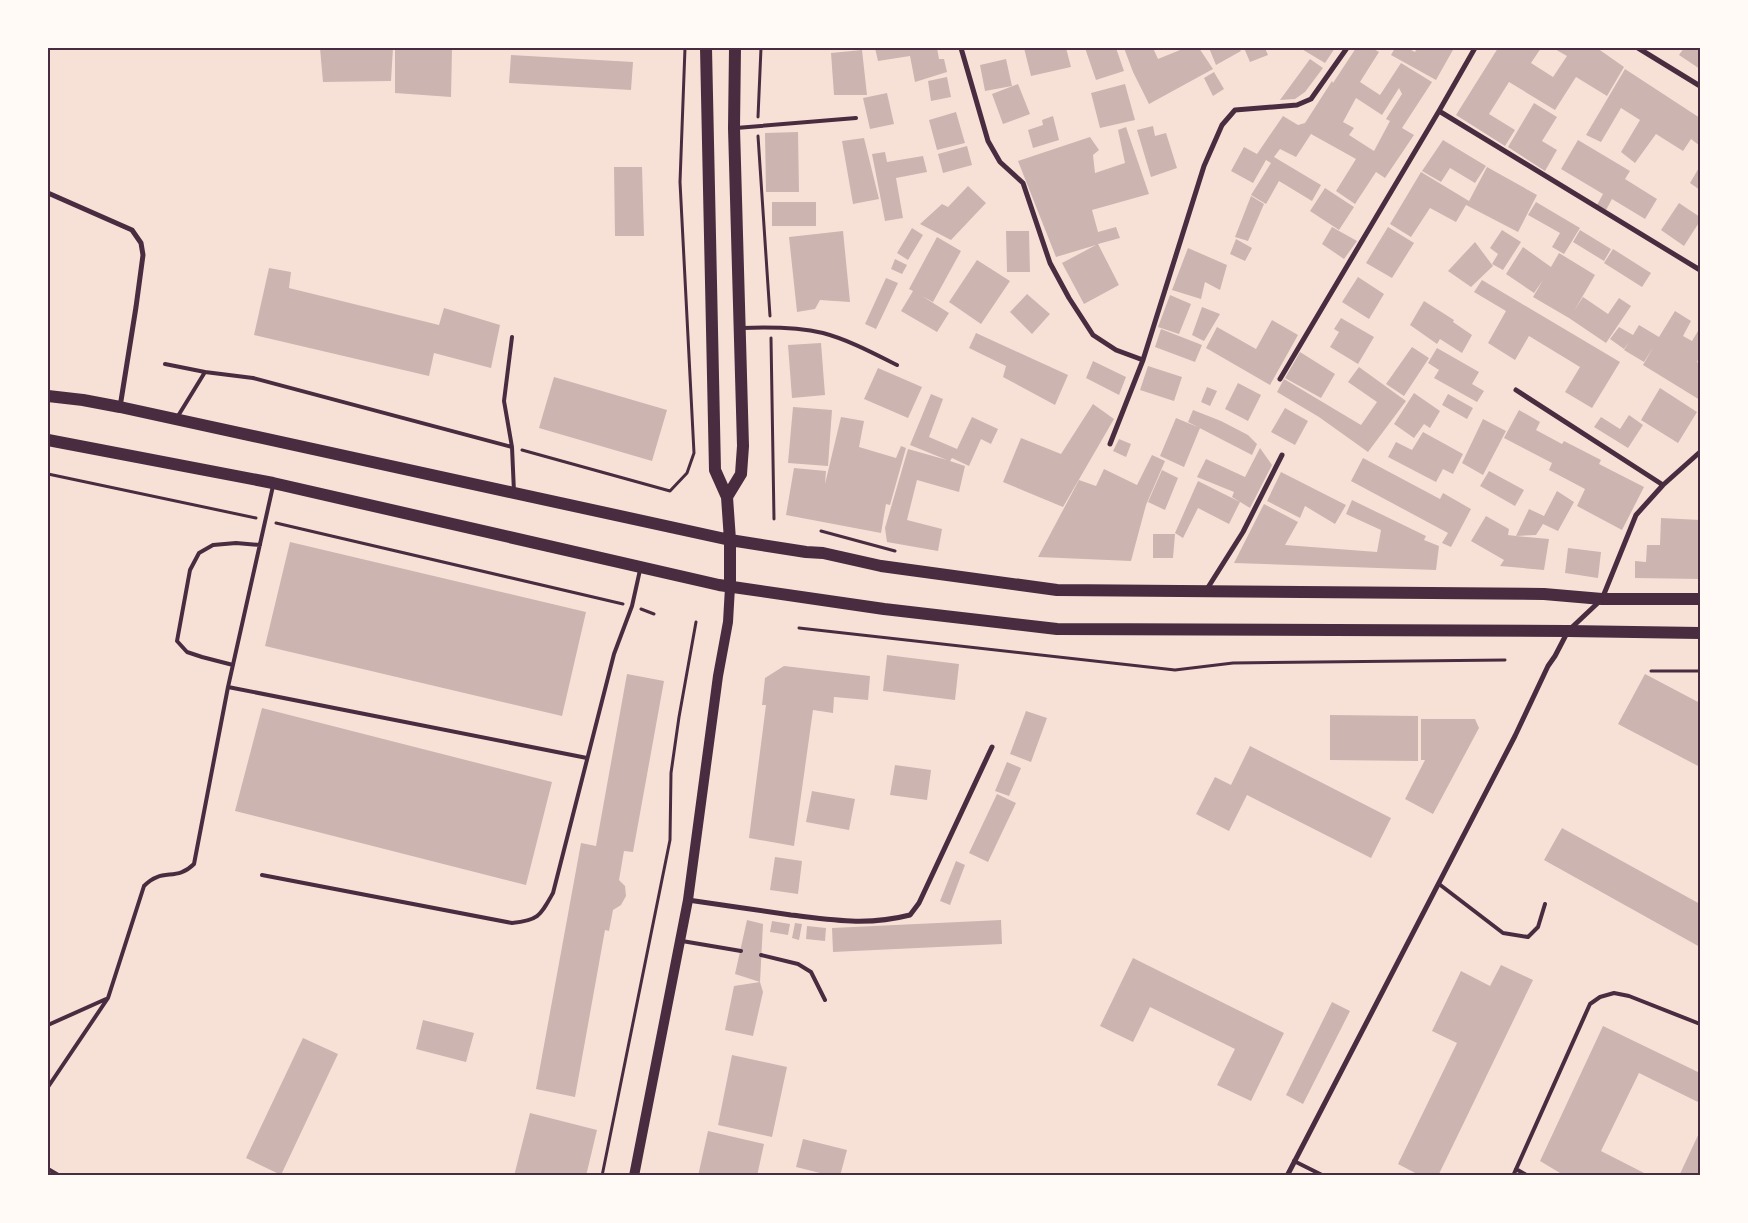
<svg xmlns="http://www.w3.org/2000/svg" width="1748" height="1223" font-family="Overpass,sans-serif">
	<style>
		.building { fill: #ccb4b1; fill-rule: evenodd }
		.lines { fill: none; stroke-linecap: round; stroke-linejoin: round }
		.path { stroke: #4a2c40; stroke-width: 3 }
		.service { stroke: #4a2c40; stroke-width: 4 }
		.minor { stroke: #4a2c40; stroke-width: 5 }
		.secondary { stroke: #4a2c40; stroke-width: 10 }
		.primary { stroke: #4a2c40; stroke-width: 12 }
		.neatline { fill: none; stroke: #4a2c40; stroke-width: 2 }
	</style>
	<rect width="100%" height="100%" fill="#f7e1d7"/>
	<path class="building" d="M320,48H393L391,81L323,82Z
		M395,48H452L451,97L395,93Z
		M875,48H937L939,59H944L947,72L915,82L910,56L878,61Z
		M1024,48H1066L1071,67L1031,76Z
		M1085,48H1116L1124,71L1096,80Z
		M1124,48H1153L1158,59L1185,48H1199L1213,69L1149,104L1133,72Z
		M1209,48H1239L1241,51L1216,65Z
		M1244,48H1265L1268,55L1250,62Z
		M1300,48H1335L1325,63Z
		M1356,48H1372L1379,52L1360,82L1380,95L1401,63L1432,82L1402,128L1414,135L1385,178L1376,172L1355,204L1336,191L1356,159L1311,134L1296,157L1280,149L1274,157L1321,185L1312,201L1279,181L1266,204L1251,195L1271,163L1266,160L1253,183L1231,171L1244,147L1257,154L1283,116L1298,125L1305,123L1332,81L1333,83ZM1399,88L1402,94L1386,119L1390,121L1374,151L1349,135L1354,128L1343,122L1356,98L1382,115Z
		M1395,48H1407L1415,52L1417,48H1454L1436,80L1391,55Z
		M1498,48H1541L1531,63L1553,77L1567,56L1553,48H1597L1624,67L1607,96L1576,77L1555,110L1509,82L1489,114L1515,130L1505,146L1456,115Z
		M1684,48H1700V69L1679,55Z
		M862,50L867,95H834L831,53Z
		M511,55L633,62L631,90L509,83Z
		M1006,59L1012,86L985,91L980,65Z
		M1310,59L1323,68L1305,92L1295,99L1280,100Z
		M1625,69L1700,118V146L1691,139L1683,151L1656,134L1635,163L1621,152L1640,120L1621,108L1601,142L1586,135Z
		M1214,72L1224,89L1213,96L1204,78Z
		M947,77L951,97L931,101L928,81Z
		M1018,84L1030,114L1003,124L992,94Z
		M1125,84L1135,120L1100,128L1091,93Z
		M887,93L894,124L870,129L863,98Z
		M1534,103L1557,117L1542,141L1557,150L1545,171L1508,147Z
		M956,112L965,143L937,150L929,120Z
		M1053,116L1059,140L1033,148L1028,130L1043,125L1042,120Z
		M1153,126L1155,136L1166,133L1177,168L1151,177L1137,130Z
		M1126,127L1149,194L1092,210L1098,232L1116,227L1120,238L1098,244L1119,285L1084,304L1062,263L1096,245L1056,257L1018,161L1090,137L1099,150L1093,155L1095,173L1125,163L1118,130Z
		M798,132L799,192H766L765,133Z
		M864,138L879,199L853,204L842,141Z
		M1443,140L1486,166L1475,183L1450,168L1441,182L1422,171Z
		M1578,140L1630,171L1625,179L1657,199L1645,219L1612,199L1606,210L1597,205L1603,194L1561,169Z
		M967,146L972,165L943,173L938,154Z
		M885,152L887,162L923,156L927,172L896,178L903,218L885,221L872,154Z
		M1700,166V190L1690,183Z
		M614,167H642L644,236H615Z
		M1487,167L1537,195L1518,232L1466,205L1456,222L1430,208L1411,237L1390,224L1421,172L1469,201Z
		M968,186L986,203L951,240L920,224L942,204L948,207Z
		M1325,188L1354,207L1339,230L1310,211Z
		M1251,196L1264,204L1248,241L1235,237Z
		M772,202H816V226H772Z
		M1536,202L1580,228L1564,254L1552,247L1560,233L1528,215Z
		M1679,203L1700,217V221L1684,246L1661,230Z
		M1332,227L1357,241L1344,259L1322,244Z
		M1388,227L1414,243L1392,278L1366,263Z
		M912,228L923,235L908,260L897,253Z
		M1502,230L1521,242L1503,270L1492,264L1498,254L1490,248Z
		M1580,230L1611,249L1604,261L1573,242Z
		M843,231L850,302L820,300L815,309L797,312L789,237Z
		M1006,231H1029L1030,272H1007Z
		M937,237L961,251L933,302L922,296L949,313L937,332L901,311L913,291L909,289Z
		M1236,239L1252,248L1245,261L1230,254Z
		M1475,242L1493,266L1471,287L1448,271Z
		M1523,247L1551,267L1559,253L1595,275L1574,311L1583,297L1608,314L1619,298L1631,306L1606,343L1569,318L1533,297L1543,280L1534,293L1506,274Z
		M1188,248L1227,265L1220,290L1205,282L1201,299L1172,290Z
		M1613,249L1651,273L1642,287L1604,263Z
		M895,259L907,265L902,274L891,269Z
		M977,260L1010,281L981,324L949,302Z
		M269,268L291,272L289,288L439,325L444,308L500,325L491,368L434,353L429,376L254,335Z
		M1358,277L1384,294L1369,319L1342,302Z
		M886,278L898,283L876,329L865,324Z
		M1482,280L1620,362L1592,408L1565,392L1580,367L1529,336L1515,360L1488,343L1506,311L1474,292Z
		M1027,294L1050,314L1032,334L1010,312Z
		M1170,295L1191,304L1179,334L1158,327Z
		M1424,301L1454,320L1453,322L1472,335L1462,353L1440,339L1437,344L1410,325Z
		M1202,307L1220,314L1204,341L1192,335Z
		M1675,311L1691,321L1683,336L1692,341L1698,331L1700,333V356L1697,362L1700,364V400L1643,365L1654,346L1644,362L1624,350L1629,342L1624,349L1610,339L1619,327L1633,335L1639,325L1659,337Z
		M1341,318L1374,337L1358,364L1330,347L1339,332L1334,329Z
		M1272,320L1298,335L1270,385L1206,348L1217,327L1256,349Z
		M1161,329L1202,345L1195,362L1155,347Z
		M976,333L1068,375L1055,405L1003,377L1006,366L969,348Z
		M821,343L825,395L792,398L788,345Z
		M1412,347L1429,358L1404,396L1386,384Z
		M1437,348L1479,372L1472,384L1484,391L1477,402L1434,378L1439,370L1428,363Z
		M1300,352L1335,374L1321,398L1285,378Z
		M1093,361L1126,377L1119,395L1086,378Z
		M1148,366L1182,377L1174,401L1140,390Z
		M1359,367L1406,401L1368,452L1319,417L1277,392L1284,379L1361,425L1377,402L1348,382Z
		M878,368L922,387L908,418L864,399Z
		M554,377L667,410L652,461L539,428Z
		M1238,383L1261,395L1248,421L1225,409Z
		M1207,387L1217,391L1210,406L1201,402Z
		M1660,388L1697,412L1678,443L1641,420Z
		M1414,393L1440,411L1430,428L1424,424L1414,438L1394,424Z
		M931,394L943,399L929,437L957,449L972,417L998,429L991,444L981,439L969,466L952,458L950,461L965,466L959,492L917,480L907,520L942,529L938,551L887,542L885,528L908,449L947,460L910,445Z
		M1448,394L1473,408L1467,419L1442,405Z
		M1093,404L1114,419L1063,507L1003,482L1021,438L1061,454Z
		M793,407L832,410L828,466L788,463Z
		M1285,408L1308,421L1295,445L1271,432Z
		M1193,410L1221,421L1248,435L1257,444L1252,455L1188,422Z
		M1519,410L1540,422L1536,430L1562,444L1564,441L1601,460L1599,464L1644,487L1622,530L1577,506L1585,489L1549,470L1552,463L1504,438Z
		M1629,415L1643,425L1628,448L1594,427L1601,417L1620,429Z
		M841,417L864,421L859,447L896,458L901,446L906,448L890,505L886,504L881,533L786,515L794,468L826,471L825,484Z
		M1176,418L1200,428L1184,467L1160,456Z
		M1483,419L1506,431L1483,475L1462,463Z
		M1423,432L1463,454L1453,474L1443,469L1436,482L1388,457L1396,442L1412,450Z
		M1119,439L1131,444L1126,457L1113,451Z
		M1260,448L1272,465L1250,508L1232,497L1234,492L1197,477L1206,459L1245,477Z
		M1152,455L1165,461L1146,505L1131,561L1038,557L1079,480L1096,486L1104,469L1137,485Z
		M1363,458L1440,499L1443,493L1471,509L1451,547L1442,543L1448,533L1351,481Z
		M1162,470L1178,478L1165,510L1148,502Z
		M1489,471L1524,490L1515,506L1480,486Z
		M1281,472L1346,505L1335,524L1305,506L1300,518L1267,501Z
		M1198,481L1240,502L1229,524L1198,508L1183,538L1175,533Z
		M1557,491L1574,502L1558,531L1543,524L1536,535L1516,536L1549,539L1544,570L1500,566L1504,560L1471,541L1486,516L1509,529L1508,535L1516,536L1529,509L1544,516Z
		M1352,500L1426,536L1424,540L1439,546L1436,570L1234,563L1264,504L1298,522L1285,545L1377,552L1381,530L1346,514Z
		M1661,518L1700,520V579L1635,578V561L1646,562L1647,545H1660Z
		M1153,534H1175L1173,558H1153Z
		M290,542L586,612L562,716L265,646Z
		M1568,548L1601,552L1598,578L1565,573Z
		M887,655L959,664L955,700L883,691Z
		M784,666L870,676L868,700L834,697L833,713L813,710L794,846L749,838L766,705H762L765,678Z
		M627,674L664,681L633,852L624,851L619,880L625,886L626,896L621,905L613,910L609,931L605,930L575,1097L536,1089L581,843L596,846Z
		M1645,674L1700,703V767L1618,724Z
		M262,708L552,782L526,885L235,811Z
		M1026,711L1047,718L1031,762L1010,754Z
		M1330,715L1418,716V761L1330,760Z
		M1421,719H1475L1479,728L1433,814L1405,799L1425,760H1421Z
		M1250,746L1391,818L1371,858L1247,795L1229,831L1196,814L1215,777L1231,785Z
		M1007,762L1021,768L1009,796L995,791Z
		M895,765L931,770L927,800L890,795Z
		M812,791L855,799L849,830L806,822Z
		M997,794L1016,803L988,862L969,853Z
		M1562,828L1700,904V947L1544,860Z
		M775,857L802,861L798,894L770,890Z
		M956,861L965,865L950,905L940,901Z
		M747,920L763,924L760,982L735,974Z
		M1001,920L1002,944L833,952L832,928Z
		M772,921L790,924L788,935L770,932Z
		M795,923L802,924L799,940L792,938Z
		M807,926L826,928L825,941L806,939Z
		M1133,958L1284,1033L1251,1101L1217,1085L1235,1049L1150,1007L1133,1042L1100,1026Z
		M1501,965L1533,980L1438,1176H1421L1398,1164L1457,1043L1432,1031L1461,971L1490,986Z
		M760,982L763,992L753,1036L725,1030L734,986Z
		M1332,1002L1350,1011L1303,1104L1286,1095Z
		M423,1020L474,1033L466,1062L416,1049Z
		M1603,1026L1700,1073V1103L1639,1073L1601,1151L1650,1176H1565L1540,1161Z
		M303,1038L338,1054L281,1175L246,1158Z
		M732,1055L787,1067L772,1137L718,1125Z
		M530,1113L597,1130L586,1176H514Z
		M708,1131L764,1144L757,1176H698Z
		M1700,1131V1176H1679Z
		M803,1139L847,1150L840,1176H832L796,1167Z"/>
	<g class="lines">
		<path class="path" d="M758,117L761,48
			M758,136L770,316
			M771,338L774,519
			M522,450L670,491L687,473L694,453L680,182L685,48
			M48,474L256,518
			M276,523L623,604
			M821,531L895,551
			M641,609L654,614
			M799,628L1175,670L1233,663L1505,660
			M1651,671H1700
			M602,1176L670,840L671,773L679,717L696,622"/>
		<path class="service" d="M736,128L856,118
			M742,328C768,327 797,327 823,333C849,340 873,353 897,365
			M512,337L504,401L512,447L514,492
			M165,364L205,372
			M178,416L205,372L253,378L512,447
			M233,665L202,657L187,652L177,641L190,570L199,553L213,545L236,543L260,545
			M228,687L587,758
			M262,875L512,923C539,920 540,916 553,893L614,654L632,606L640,570
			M1439,884L1503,933L1528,937L1538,927L1545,904
			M682,941L741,951
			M761,955L798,964L811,972L825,1000
			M48,1025L106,999
			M48,1087L108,998L144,886C162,867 176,882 194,864L228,687L273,486
			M1294,1161L1324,1176
			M48,1169L60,1176
			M1516,1169L1528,1176
			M1513,1176L1590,1004L1600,997L1614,993L1629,996L1700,1024"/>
		<path class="minor" d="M961,48L988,141L1000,162L1023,183L1050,263L1069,298L1093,335L1116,350L1143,360
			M1638,48L1700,86
			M1439,111L1700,270
			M48,193L132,230L141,243L143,255L136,307L120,407
			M1280,379L1439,111L1475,48
			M1516,390L1663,485
			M1110,444L1143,360L1204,166L1222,125L1235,110L1297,105L1311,99L1347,48
			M1207,589L1243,532L1282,455
			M688,900C722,905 757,910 791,915C833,920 867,926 910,915L919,903L992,747
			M1287,1176L1515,736L1548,666L1555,656L1568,631L1602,599L1636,515L1663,485L1700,452"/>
		<path class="secondary" d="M634,1176L688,900L718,676L728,622L730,587"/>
		<path class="primary" d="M706,48L715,470L727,497L730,540V587
			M48,396L83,400L120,407L730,540L806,552L823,553L881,566L1057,590L1544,594L1602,599H1700
			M48,440L273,483L719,585L884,609L1057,629L1568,631L1700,633
			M727,497L741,474L743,446L734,128L735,48"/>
	</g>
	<rect width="1748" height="1223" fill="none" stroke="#fffaf5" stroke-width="98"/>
	<rect x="49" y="49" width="1650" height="1125" class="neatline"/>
</svg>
